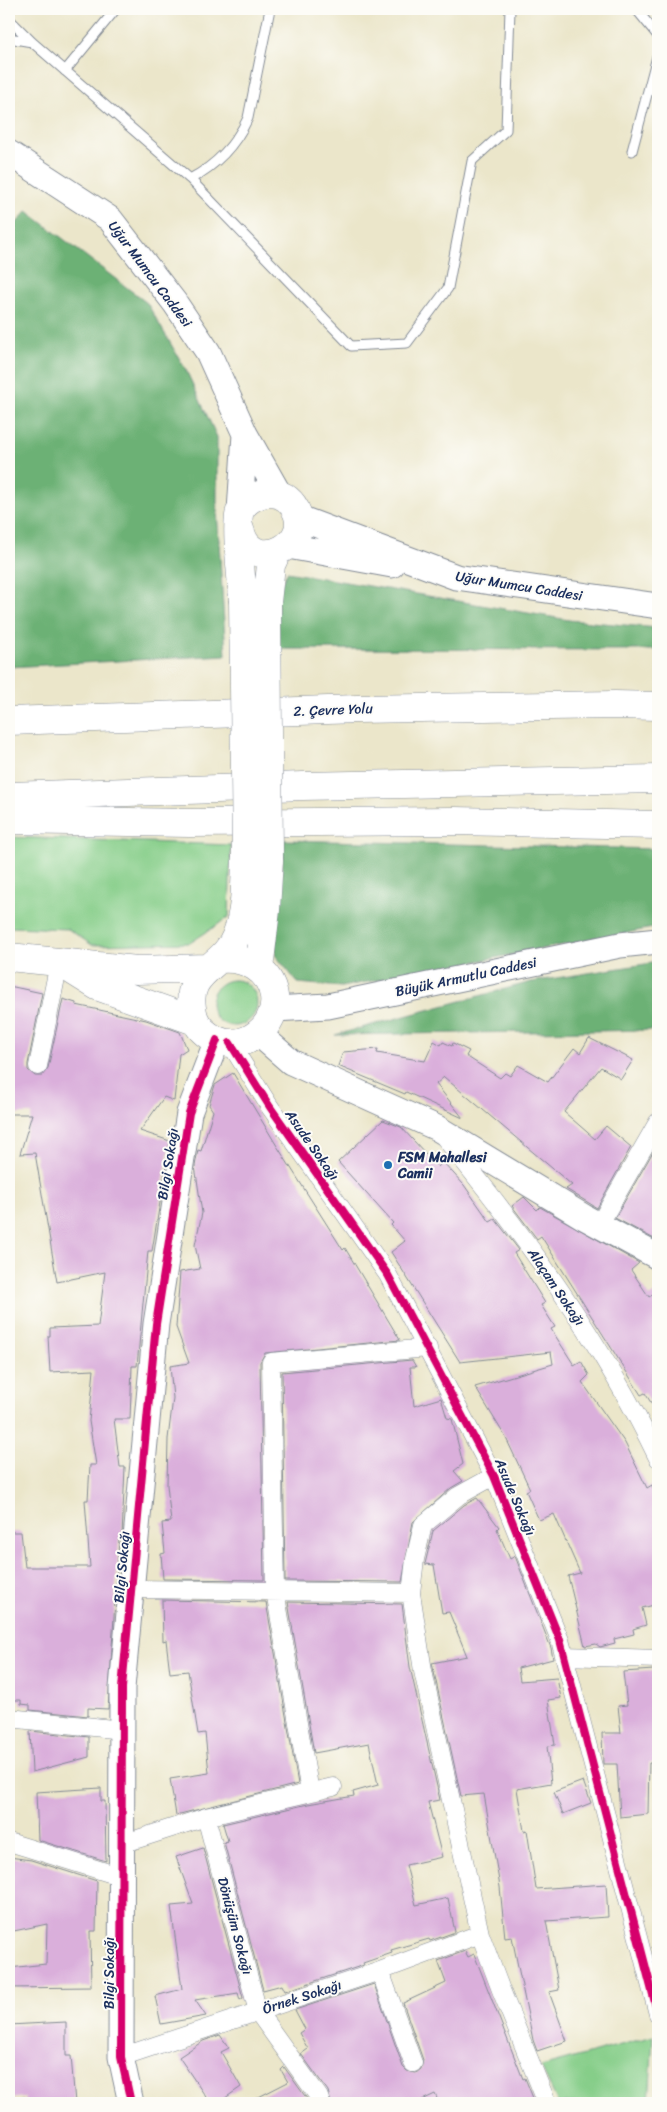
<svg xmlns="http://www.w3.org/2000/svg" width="667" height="2112" font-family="Sriracha,sans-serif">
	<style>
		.green { fill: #86ce89; stroke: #507e74 }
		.forest { fill: #6cb175; stroke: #44706a }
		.building { fill: #daafdb }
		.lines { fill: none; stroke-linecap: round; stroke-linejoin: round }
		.lane-casing { stroke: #838a94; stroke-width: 11 }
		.street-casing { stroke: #838a94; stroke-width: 19 }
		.secondary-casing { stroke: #838a94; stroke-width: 27 }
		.primary-casing { stroke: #838a94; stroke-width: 29 }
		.highway-casing { stroke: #838a94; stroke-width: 29 }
		.lane { stroke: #fff; stroke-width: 9 }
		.street { stroke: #fff; stroke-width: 18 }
		.secondary { stroke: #fff; stroke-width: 25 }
		.primary { stroke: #fff; stroke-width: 28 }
		.highway { stroke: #fff; stroke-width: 28 }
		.primary-bridge-casing { stroke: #838a94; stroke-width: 29; stroke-linecap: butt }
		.primary-bridge { stroke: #fff; stroke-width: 28 }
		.cycleway-casing { stroke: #fdfcf7; stroke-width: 11 }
		.cycleway { stroke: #d6006c; stroke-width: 8 }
		.poi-dot { fill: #1f6fb2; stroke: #fdfcf7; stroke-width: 2 }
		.labels { text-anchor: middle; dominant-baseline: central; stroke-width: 4; stroke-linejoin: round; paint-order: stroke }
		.street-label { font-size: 14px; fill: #1b2f5e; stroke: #fdfcf7 }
		.poi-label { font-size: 14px; font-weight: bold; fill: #1b2f5e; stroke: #fdfcf7; text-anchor: start }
	</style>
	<rect width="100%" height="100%" fill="#fdfcf7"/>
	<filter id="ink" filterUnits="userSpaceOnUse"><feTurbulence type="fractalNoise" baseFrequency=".02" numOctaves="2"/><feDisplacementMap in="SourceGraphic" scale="10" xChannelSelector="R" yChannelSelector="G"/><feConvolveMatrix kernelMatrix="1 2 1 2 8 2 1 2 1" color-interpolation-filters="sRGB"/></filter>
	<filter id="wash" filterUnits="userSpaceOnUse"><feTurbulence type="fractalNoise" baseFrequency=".0096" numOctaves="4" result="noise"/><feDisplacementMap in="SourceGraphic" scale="20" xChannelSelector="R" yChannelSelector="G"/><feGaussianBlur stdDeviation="1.12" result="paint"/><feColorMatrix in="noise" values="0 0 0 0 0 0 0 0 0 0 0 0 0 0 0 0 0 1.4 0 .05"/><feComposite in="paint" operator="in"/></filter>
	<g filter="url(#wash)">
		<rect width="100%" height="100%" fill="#ebe6ca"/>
		<path class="green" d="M9,837L231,845L229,917L190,943L92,945L68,929L9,927Z
			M211 1003a23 23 0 1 1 46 0a23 23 0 1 1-46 0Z
			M653,2036L649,2103H558L541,2067Z"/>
		<path class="forest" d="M27,211L147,303L186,370L217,437V509L226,655L9,667V232Z
			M287,572L569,620L658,628V650L278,649L277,594Z
			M284,840L658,849V927L341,987L298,983L275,955Z
			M658,962V1030L335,1035L531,982Z"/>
		<g id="blocks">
			<path class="building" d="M9,986L42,993L28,1064V1070L35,1076H42L48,1068L63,999L76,1003V1005L146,1020L180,1032L187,1049L179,1054L174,1101L164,1097L140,1131L170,1141L152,1251H148L137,1366H132L130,1419H114L120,1467H125L122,1536L119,1539L108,1709L88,1708V1716L30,1710V1705L21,1704V1700H9V1532H21L25,1567H90L85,1500H88L90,1465H96L89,1421L94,1370L50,1372L48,1336H50V1328L98,1326L105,1272L57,1282L35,1153L20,1154L32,1114H9Z
				M589,1038L633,1060L621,1079L601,1067L564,1112L595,1139L606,1126L631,1147L597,1208L566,1189L572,1185L444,1077L436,1084L463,1118L406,1092L405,1094L338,1066L343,1052L378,1049L377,1053L425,1061L434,1041L441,1045L443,1042L452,1046L453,1043L469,1051L466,1056L500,1078L505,1073L510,1076L518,1065L548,1082L574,1048L580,1053Z
				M233,1073L277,1146L343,1250L345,1248L400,1340L265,1353L260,1362L264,1580L163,1579L161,1554L165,1553L162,1523L171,1522L167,1485L168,1439L173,1398L170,1366L189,1363L176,1327L180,1272L200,1269L195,1245L202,1213L195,1166L198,1150L201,1151L213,1111L209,1105L215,1085Z
				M383,1120L401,1127L438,1167L443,1162L464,1185L490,1222L495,1219L519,1250L514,1253L545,1303L541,1305L555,1327L551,1329L574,1365L581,1361L589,1375L582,1382L625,1443L647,1488L652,1485L658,1500V1604L642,1608L646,1625L633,1629L634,1634L614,1639L615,1643L600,1647L596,1644L585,1646L568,1576L580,1573L554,1514L539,1520L526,1491L530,1489L506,1438L475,1387L553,1364L551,1352L460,1362L391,1252L405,1241L391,1225L393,1223L338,1162Z
				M658,1143V1241L615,1218Z
				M524,1197L537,1210L540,1207L639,1263L631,1270L649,1297L658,1291V1414L645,1393L641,1395L541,1236L537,1239L512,1206Z
				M412,1360L416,1367H410L414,1406L441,1398L447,1418L452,1419L463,1464L454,1471L463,1481L451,1488L413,1522L402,1582L285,1581L282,1372Z
				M477,1498L499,1527L497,1529L510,1559L515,1556L551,1648L553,1659L518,1668L520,1681L557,1678L561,1698L548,1700L555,1745L547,1746L551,1783L517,1789L524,1831L527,1830L536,1889L606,1884L608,1917L546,1921L559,1990L549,1992L567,2041L537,2051L533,2040L512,1937L505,1938L500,1887L484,1794L461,1796L432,1663L467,1656L449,1612L442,1613L434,1565L425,1564L433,1531L464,1505Z
				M162,1600L266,1602L298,1784L176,1815L170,1779L209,1773L205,1733L198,1734L188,1671L170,1673L166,1640L163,1641Z
				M288,1602L402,1604L410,1667L440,1800L428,1802L442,1857L406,1865L416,1905L448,1898L455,1932L430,1941L429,1939L391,1950L392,1953L363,1963L364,1965L285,1991L282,1985L263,1990L224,1842L228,1841L223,1824L308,1804L354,1796L353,1792L378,1785L369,1743L314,1753Z
				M654,1670L658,1699V1726H656V1763H649L648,1814L620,1817L617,1764H603L602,1733H621L618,1706L627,1705L623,1672Z
				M30,1731L89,1737V1757L32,1772Z
				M583,1781L591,1803L563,1814L554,1792Z
				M101,1788V1801H105L106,1861L38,1840L36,1792Z
				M203,1848L243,1998L240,2000L238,1993L195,2000L206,2016L161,2024L155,1996L182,1989L171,1906L193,1904L176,1857Z
				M9,1857L31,1860L97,1881L96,1931H90L91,1987L9,1988V1968L46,1964L47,1924L9,1932Z
				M465,1951L468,1957L474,1954L523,2079L525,2078L535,2103H439L435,2094L416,2103H331L328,2091L301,2054L308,2049L299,2033L305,2029L295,2010L374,1984L403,2067L407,2071L416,2073L421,2069L423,2060L403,2003L446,1983L438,1961Z
				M66,2022V2056H71L75,2103H26L25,2097L9,2099V2025Z
				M220,2035L229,2048L221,2052L241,2087L218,2103H210L179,2057L203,2041Z
				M284,2067L310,2103H247L288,2082L281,2070Z"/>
		</g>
	</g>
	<g filter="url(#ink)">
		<use href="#blocks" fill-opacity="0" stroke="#838a94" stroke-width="1"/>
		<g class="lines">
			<g class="lane-casing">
				<path id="lane" d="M636,9L658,36
					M9,19L32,42L190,179L351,346L407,343L448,288L472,161L506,130L510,9
					M9,38L32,42
					M65,71L116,9
					M632,151L658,53
					M190,179C217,165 235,146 248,118L270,9"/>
			</g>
			<g class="street-casing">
				<path id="street" d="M230,1043L270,1107L388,1275L494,1476L560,1640L658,2014
					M38,1066L59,963
					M445,1138C526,1237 602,1342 658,1458
					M599,1225L658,1122
					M494,1476L458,1496L423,1525L415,1559L411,1593L423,1671L480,1934L501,1990L547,2103
					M133,1589L411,1593
					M564,1656L658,1659
					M9,1718L122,1730
					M310,1792L275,1591L271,1362L428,1348
					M206,1817L333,1787
					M9,1842L122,1877
					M122,1844L206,1817L258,2012L319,2097L321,2103
					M380,1971L413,2063
					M121,2057L380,1971L480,1934"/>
			</g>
			<g class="secondary-casing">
				<path id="secondary" d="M9,153L110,219L175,303L208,352L245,434L279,494
					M240,511L245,434
					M299,518L456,577L658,606
					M288,546L392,565
					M274,1009L328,1006L620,945L658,941
					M259,1034L291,1062L437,1128L584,1217L658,1257
					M131,2103L121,2057L122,1688L156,1324L189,1113L217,1040"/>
			</g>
			<g class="primary-casing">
				<path id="primary" d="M239,527C241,532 242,537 245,542C263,569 309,543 297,513C293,502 284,494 272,493C260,492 245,500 240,511C235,525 242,582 243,600
					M267,602L271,565L277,552
					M9,957L137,970L207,968
					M221,959C245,957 270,969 274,996C278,1026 245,1052 217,1040C207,1036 197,1027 194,1017C180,970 223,970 236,936C246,910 245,885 246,857
					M65,966L97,986L195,1021
					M259,969L266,910L269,859"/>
			</g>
			<g class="highway-casing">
				<path id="highway" d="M9,721L357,709L615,705L658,706
					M9,796L303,786L658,779
					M9,820L189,823L455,821L658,825"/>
			</g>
			<use href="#lane" class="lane"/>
			<use href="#street" class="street"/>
			<use href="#secondary" class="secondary"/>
			<use href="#primary" class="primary"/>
			<use href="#highway" class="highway"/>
			<g class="primary-bridge-casing">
				<path id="primary-bridge" d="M243,600L246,857
					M267,602L269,859"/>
			</g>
			<use href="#primary-bridge" class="primary-bridge"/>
			<g class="cycleway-casing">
				<path id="cycleway" d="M230,1043L270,1107L388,1275L494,1476L560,1640L658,2014
					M131,2103L121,2057L122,1688L156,1324L189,1113L217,1040"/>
			</g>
			<use href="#cycleway" class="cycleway"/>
		</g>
	</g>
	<circle class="poi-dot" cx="388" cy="1165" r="5"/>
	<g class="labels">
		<g class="street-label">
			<text transform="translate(150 274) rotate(53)">Uğur Mumcu Caddesi</text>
			<text transform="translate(519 586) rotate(9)">Uğur Mumcu Caddesi</text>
			<text transform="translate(333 710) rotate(-2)">2. Çevre Yolu</text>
			<text transform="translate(466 977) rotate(-12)">Büyük Armutlu Caddesi</text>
			<text transform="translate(312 1145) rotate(55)">Asude Sokağı</text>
			<text transform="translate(168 1164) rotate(-81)">Bilgi Sokağı</text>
			<text transform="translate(556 1287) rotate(56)">Alaçam Sokağı</text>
			<text transform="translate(515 1497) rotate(67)">Asude Sokağı</text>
			<text transform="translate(122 1567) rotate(-85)">Bilgi Sokağı</text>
			<text transform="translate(235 1926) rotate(75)">Dönüşüm Sokağı</text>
			<text transform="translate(109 1973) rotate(-90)">Bilgi Sokağı</text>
			<text transform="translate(302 1997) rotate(-18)">Örnek Sokağı</text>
		</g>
		<g class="poi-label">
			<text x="398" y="1157">FSM Mahallesi<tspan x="398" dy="16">Camii</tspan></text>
		</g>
	</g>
	<rect width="667" height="2112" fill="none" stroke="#fdfcf7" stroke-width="30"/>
</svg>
